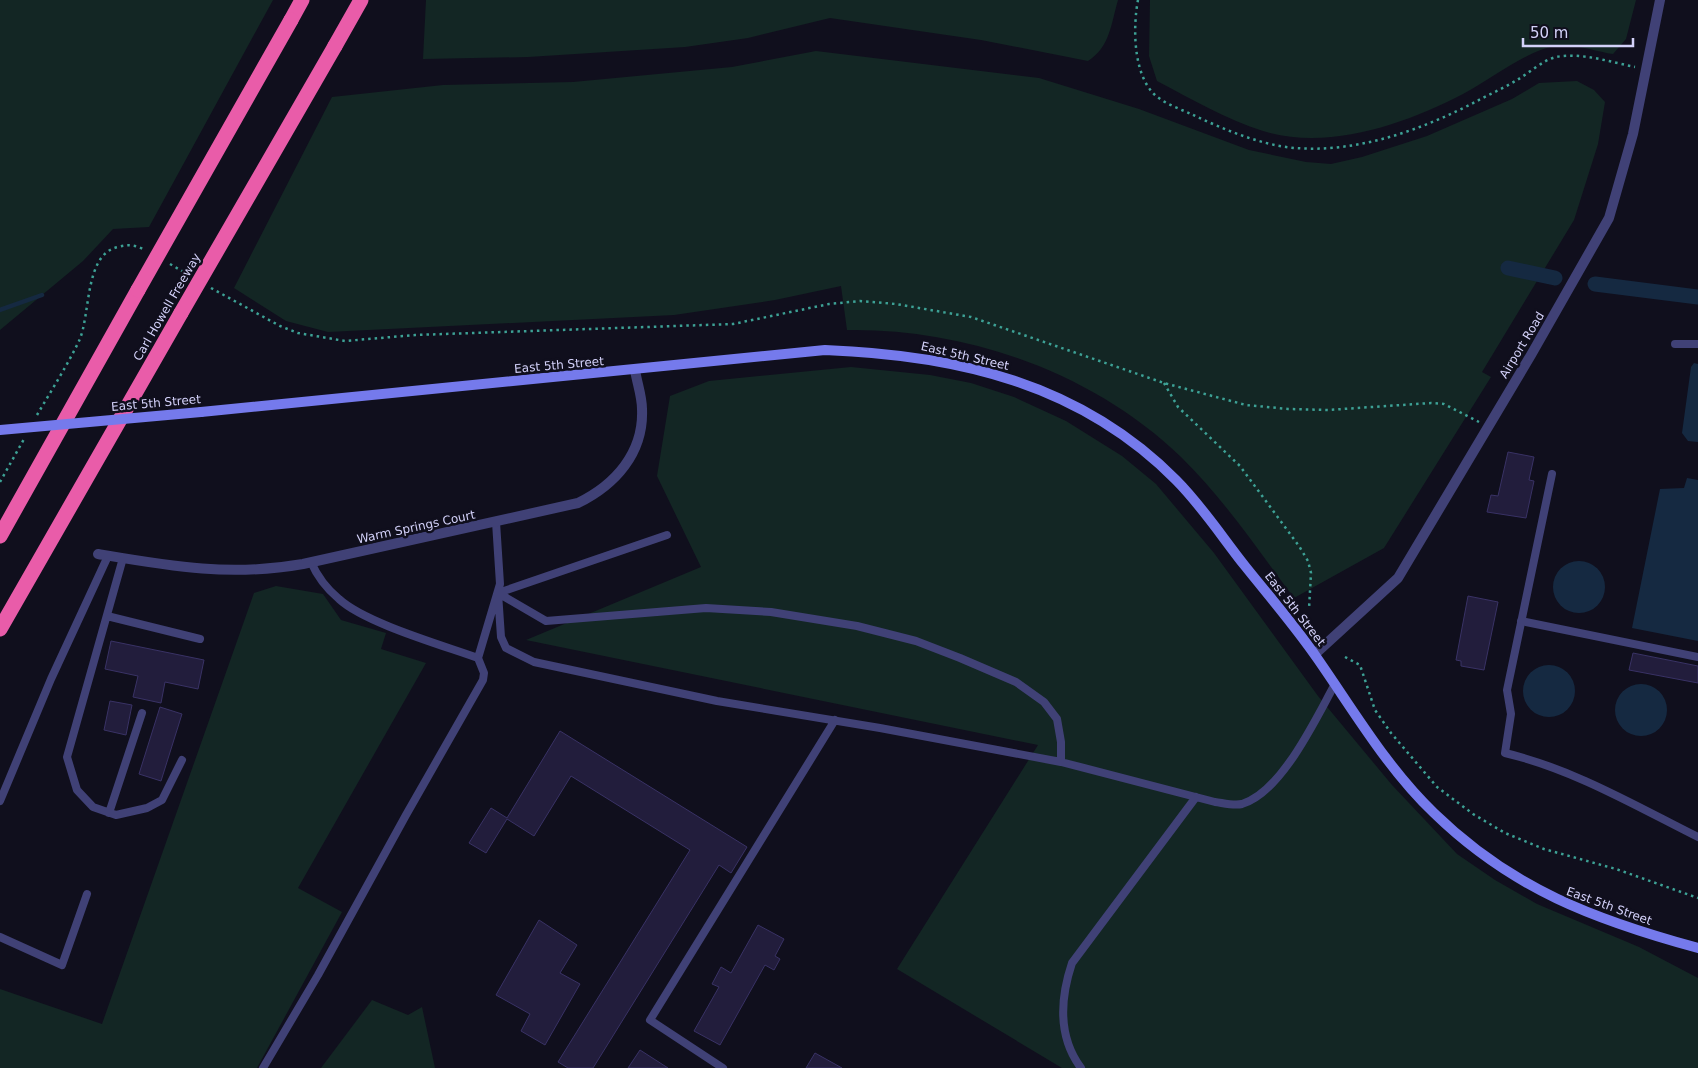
<svg xmlns="http://www.w3.org/2000/svg" width="1698" height="1068" font-family="'DejaVu Sans',sans-serif">
	<style>
		.green { fill: #132624 }
		.water { fill: #152941 }
		.lines { fill: none; stroke-linecap: round; stroke-linejoin: round }
		.stream { stroke: #152941; stroke-width: 4.5 }
		.canal { stroke: #152941; stroke-width: 15 }
		.building { fill: #221d3c; stroke: #393265 }
		.path { stroke: #3da195; stroke-width: 2.5; stroke-dasharray: 2.5 4; stroke-linecap: butt }
		.service { stroke: #404176; stroke-width: 8 }
		.minor { stroke: #404176; stroke-width: 10 }
		.tertiary { stroke: #404176; stroke-width: 10 }
		.secondary { stroke: #757aec; stroke-width: 10 }
		.motorway { stroke: #e95ca9; stroke-width: 15 }
		.secondary-bridge { stroke: #757aec; stroke-width: 10 }
		.motorway-bridge { stroke: #e95ca9; stroke-width: 15 }
		.labels { text-anchor: middle; dominant-baseline: central; stroke-width: 5; stroke-linejoin: round; paint-order: stroke }
		.street-label { font-size: 12px; fill: #d3d1f9; stroke: #100f1d }
	</style>
	<rect width="100%" height="100%" fill="#100f1d"/>
	<path class="green" d="M0,0H273L149,227L113,229L83,261L0,330Z
		M426,0H1118C1111,24 1110,47 1088,61L981,40L830,18L748,38L685,47L528,57L423,59Z
		M1150,0H1636L1626,39L1613,54C1599,52 1575,44 1561,45C1529,48 1492,79 1463,94C1405,124 1329,151 1263,131C1226,119 1191,99 1157,81L1149,56Z
		M816,51L1039,78L1139,109L1249,150L1306,162L1331,164L1362,157L1427,136L1512,99L1539,83L1577,81L1594,90L1605,102L1598,144L1574,220L1482,372L1491,377L1384,548L1294,598C1258,550 1224,499 1181,457C1094,373 967,328 847,330L841,286L775,300L674,315L328,332L286,321L234,288L332,97L443,85L573,82L732,67Z
		M851,367L930,375L971,383L1014,397L1066,421L1122,456L1156,484L1214,553L1318,696L1392,785L1457,854L1495,880L1537,904L1639,947L1698,978V1068H1062L897,969L1038,745L526,640L701,567L657,476L670,396L709,381Z
		M276,586L323,594L341,620L386,633L381,649L426,663L298,888L342,912L257,1068H0V989L102,1024L254,593Z
		M372,1000L408,1015L422,1007L435,1068H321Z"/>
	<path class="water" d="M1694,363L1698,364V442L1688,441L1682,433L1691,367Z
		M1687,478L1698,480V641L1632,628L1660,489L1684,488Z
		M1553 587a26 26 0 1 1 52 0a26 26 0 1 1-52 0Z
		M1523 691a26 26 0 1 1 52 0a26 26 0 1 1-52 0Z
		M1615 710a26 26 0 1 1 52 0a26 26 0 1 1-52 0Z"/>
	<g class="lines">
		<path class="stream" d="M0,310L42,295"/>
		<path class="canal" d="M1508,268L1555,278
			M1595,284L1698,297"/>
	</g>
	<path class="building" d="M1508,452L1534,457L1529,480L1534,481L1526,518L1487,512L1491,495L1498,496Z
		M1468,596L1498,602L1484,670L1461,666V661L1456,660Z
		M111,641L204,660L198,689L165,682L161,703L133,697L138,676L105,669Z
		M1633,653L1698,666V683L1629,670Z
		M110,701L132,705L126,735L104,730Z
		M160,707L182,714L161,781L139,774Z
		M560,731L747,847L731,873L719,865L593,1068H568L558,1062L690,850L571,776L534,836L507,819L486,853L469,843L491,808L507,818Z
		M539,920L577,945L560,973L580,984L545,1045L521,1031L530,1014L496,995Z
		M758,925L784,939L775,956L780,959L774,970L765,965L720,1045L694,1031L719,987L712,984L721,967L731,973Z
		M640,1050L668,1068H628Z
		M815,1053L842,1068H806Z"/>
	<g class="lines">
		<path class="path" d="M1138,0C1133,26 1133,70 1152,92C1162,103 1178,108 1191,114C1223,129 1260,145 1295,148C1357,153 1422,130 1477,101C1490,94 1504,88 1517,80C1529,73 1543,60 1556,57C1581,52 1610,62 1635,67
			M170,264L187,274
			M211,288L280,326L298,333L345,341L415,335L733,324L829,304L860,301L896,304L971,317L1164,383L1246,405L1288,409L1328,410L1431,403L1444,404L1479,422
			M1164,383L1178,407L1240,466L1299,546L1308,561L1311,573L1309,609
			M37,415C51,391 67,366 79,341C91,315 84,254 118,247C127,244 135,245 143,249
			M0,482L24,439
			M1345,657L1360,665L1375,710L1391,733L1437,787L1473,814L1505,833L1544,849L1616,869L1698,898"/>
		<path class="service" d="M1675,344H1698
			M1552,474L1507,690L1511,714L1505,753C1573,769 1636,806 1698,837
			M123,558L67,757L77,790L93,807L116,815L147,808L162,800L182,760
			M498,593L501,637L506,648L534,662L717,701L880,728L1061,762L1215,802C1223,803 1234,806 1242,804C1282,792 1316,718 1335,684
			M498,593L546,621L706,608L771,612L857,626L916,641L960,658L1016,682L1044,702L1057,719L1061,742V762
			M498,593L667,535
			M107,616L200,639
			M1521,621L1698,657
			M478,658L500,584L496,522
			M0,801L51,679L108,556
			M109,813L142,713
			M0,937L62,965L87,894
			M263,1068L318,975L406,815L483,680L484,673L478,658C442,645 365,623 339,599C327,589 317,576 311,562
			M723,1068L650,1020L835,720
			M1081,1068C1058,1037 1060,999 1072,963L1196,797"/>
		<path class="minor" d="M98,554C169,566 230,577 303,564L578,503C615,485 644,453 642,409C642,396 637,383 635,370"/>
		<path class="tertiary" d="M1315,654L1398,578L1531,355L1609,218L1633,134L1660,0"/>
		<path class="secondary" d="M201,412L825,350C956,355 1080,383 1176,480C1202,506 1222,537 1245,566C1269,596 1295,626 1317,658C1354,711 1387,768 1434,813C1512,889 1595,920 1698,948"/>
		<path class="motorway" d="M291,20L302,0
			M335,46L361,0
			M0,536L138,290
			M0,629L181,313"/>
		<path class="secondary-bridge" d="M0,430L201,412"/>
		<path class="motorway-bridge" d="M138,290L291,20
			M181,313L335,46"/>
	</g>
	<g class="labels">
		<g class="street-label">
			<text transform="translate(167 307) rotate(-60)">Carl Howell Freeway</text>
			<text transform="translate(1522 345) rotate(-59)">Airport Road</text>
			<text transform="translate(965 356) rotate(13)">East 5th Street</text>
			<text transform="translate(559 365) rotate(-5)">East 5th Street</text>
			<text transform="translate(156 403) rotate(-5)">East 5th Street</text>
			<text transform="translate(416 527) rotate(-12)">Warm Springs Court</text>
			<text transform="translate(1295 609) rotate(52)">East 5th Street</text>
			<text transform="translate(1609 906) rotate(20)">East 5th Street</text>
		</g>
	</g>
	<path d="M1523 38v8h110v-8" fill="none" stroke="#d3d1f9" stroke-width="2.5"/>
	<text x="1530" y="38" font-size="15" fill="#d3d1f9" stroke="#100f1d" stroke-width="4" paint-order="stroke">50 m</text>
</svg>
